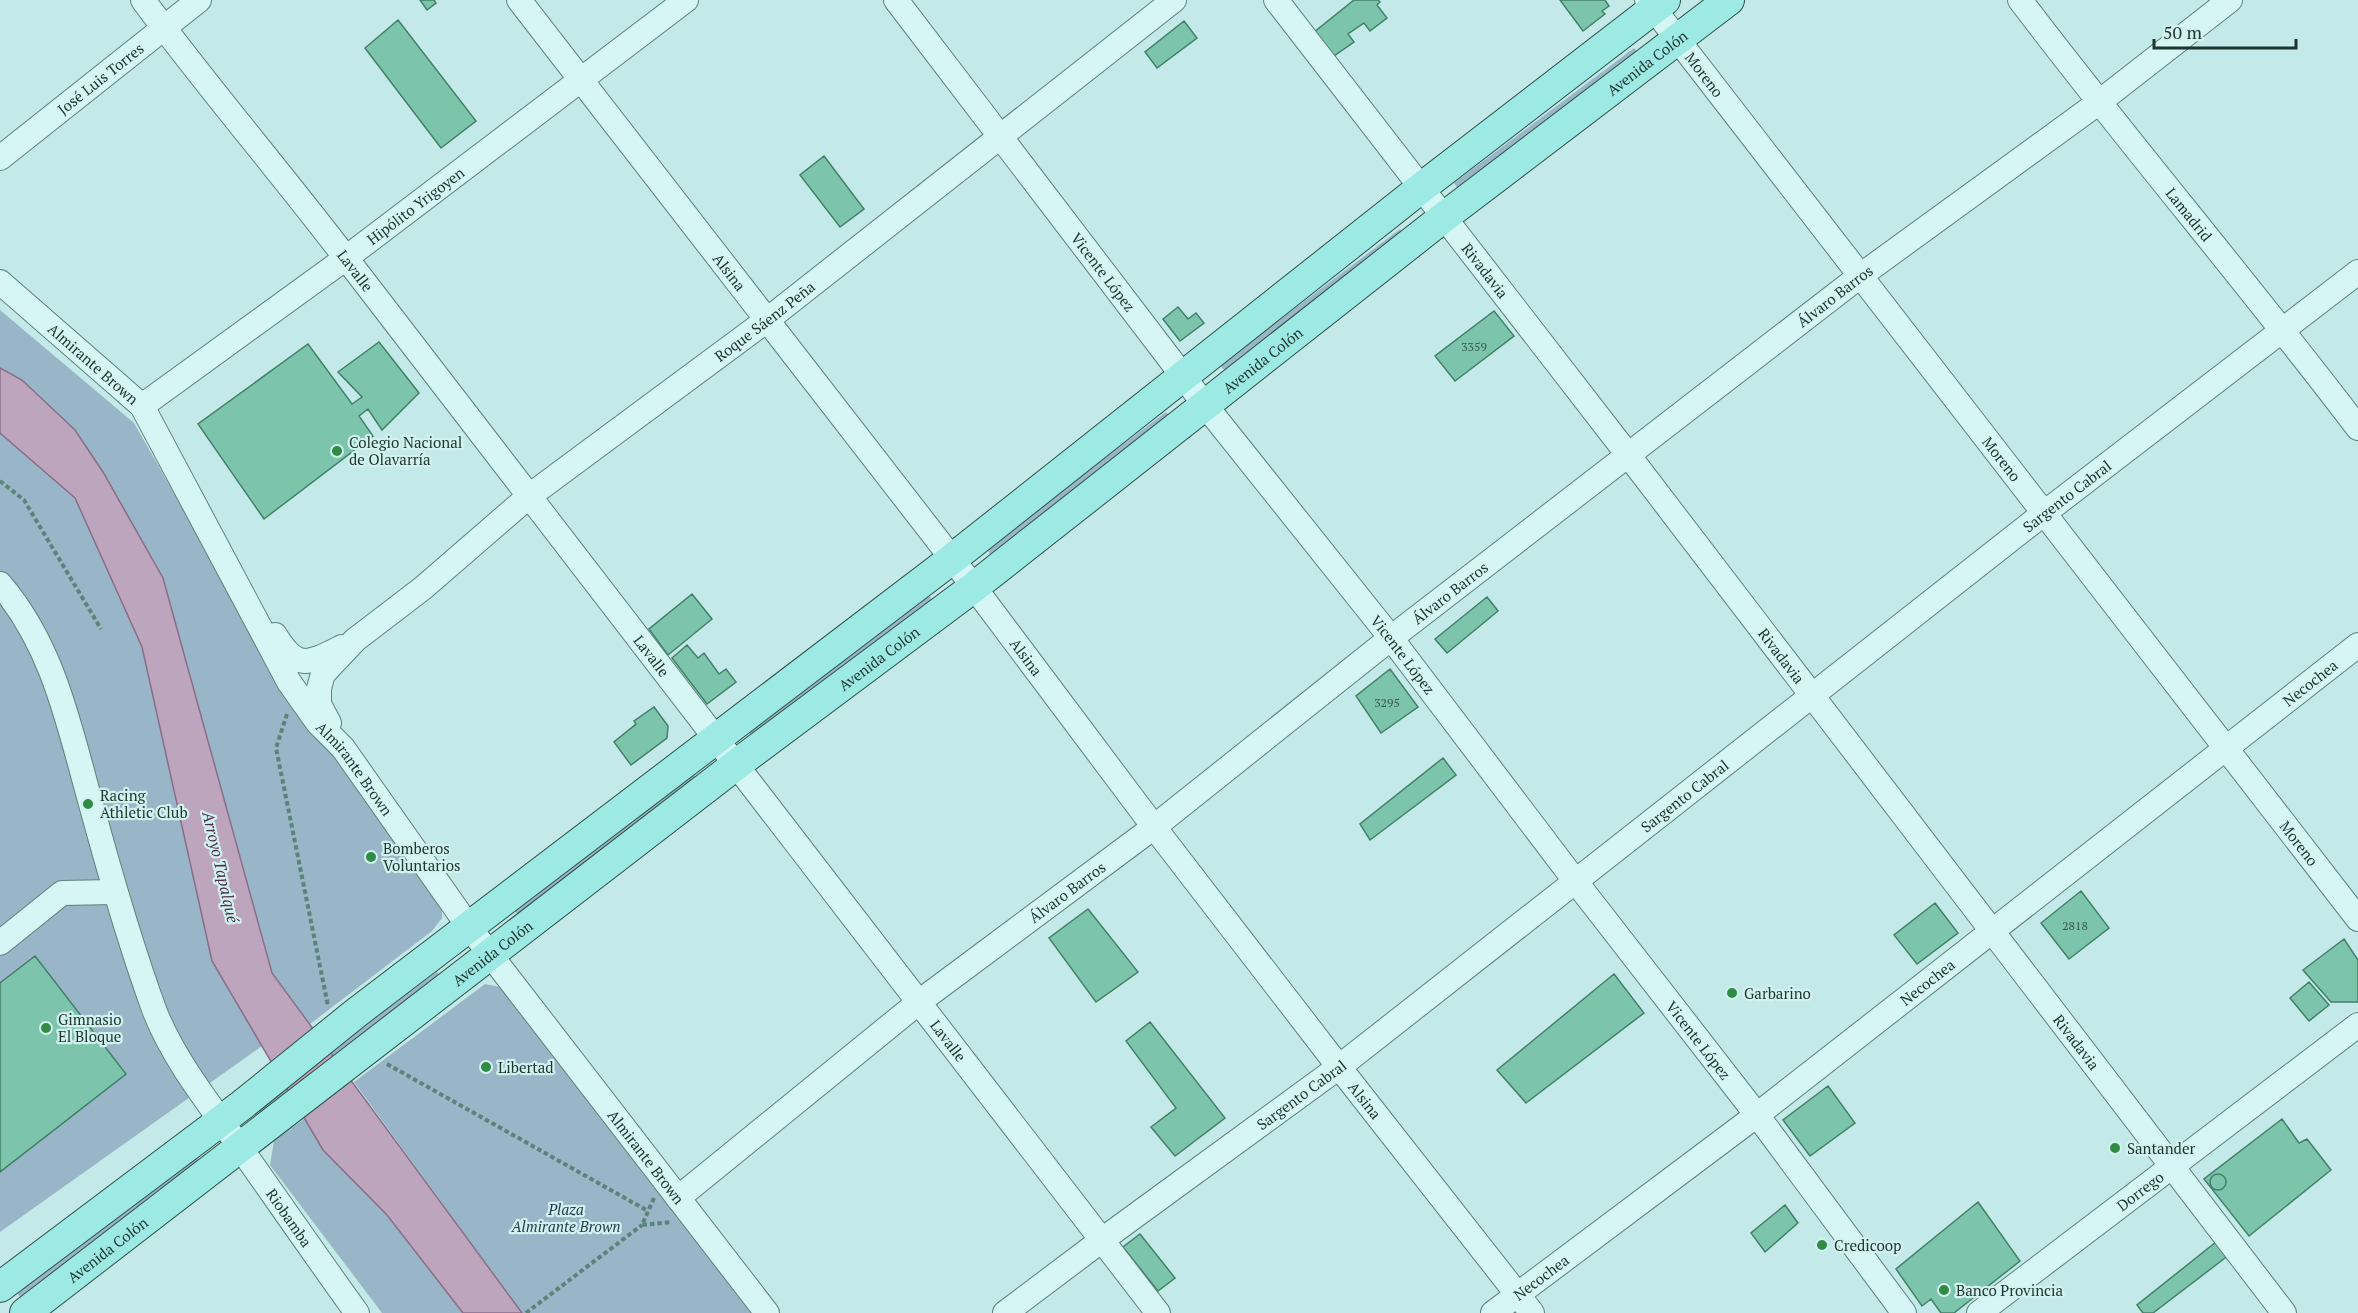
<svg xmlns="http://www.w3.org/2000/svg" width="2358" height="1313" font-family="'PT Serif',serif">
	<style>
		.green { fill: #98b6c7 }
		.water { fill: #bca5bd; stroke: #8a6d8a; stroke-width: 1.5 }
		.building { fill: #7cc5ac; stroke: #438069; stroke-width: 1.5 }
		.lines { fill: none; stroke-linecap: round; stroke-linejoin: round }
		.minor-casing { stroke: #5b8379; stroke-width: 26 }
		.major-casing { stroke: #2f5147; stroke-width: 32 }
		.path { stroke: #5b8379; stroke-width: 4; stroke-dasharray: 4.5 3; stroke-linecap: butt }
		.minor { stroke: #d5f6f4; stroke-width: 24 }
		.major { stroke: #9deae5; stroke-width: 30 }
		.poi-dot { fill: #308c45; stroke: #d2f2f0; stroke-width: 2 }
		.labels { text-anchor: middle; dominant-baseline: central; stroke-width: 4.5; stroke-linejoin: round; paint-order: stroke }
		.number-label { font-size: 12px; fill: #36584e }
		.street-label { font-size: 15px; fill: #1e342e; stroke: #d2f2f0 }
		.poi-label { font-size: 15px; fill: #1e342e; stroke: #d2f2f0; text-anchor: start }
		.park-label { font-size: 15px; font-style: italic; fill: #263b4e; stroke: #d2f2f0 }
		.water-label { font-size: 16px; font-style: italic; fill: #522f4c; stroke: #d2f2f0 }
	</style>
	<rect width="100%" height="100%" fill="#c3eae8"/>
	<path class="green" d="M1634,48L1638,53L1458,189L1454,183Z
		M1400,229L1404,235L1224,370L1220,365Z
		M0,310L134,423L220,574L340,761L442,906V918L432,931L310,1024L272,973L163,578L103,472L75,430L22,380L0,368Z
		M1166,412L1171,418L990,554L986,548Z
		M0,433L75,498L142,647L212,961L262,1046L0,1232Z
		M928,595L933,600L752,736L748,731Z
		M694,775L699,780L519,916L514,910Z
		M437,972L441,977L261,1113L256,1107Z
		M485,984L505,988L755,1313H522L354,1082Z
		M304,1119L323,1150L387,1215L463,1313H382L270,1165L274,1141Z
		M196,1156L201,1161L20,1297L16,1291Z"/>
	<path class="water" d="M0,368L22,380L75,430L103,472L163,578L272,973L522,1313H463L387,1215L323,1150L212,961L142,647L75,498L0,433Z"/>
	<path class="building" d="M420,0H434L436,3L427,10Z
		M1354,0H1378L1380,2L1377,5L1387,18L1370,31L1364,23L1348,34L1354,42L1331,58L1313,33Z
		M1560,0H1605L1609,6L1602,11L1605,14L1583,31Z
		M398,20L476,121L441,148L365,48Z
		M1184,21L1197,38L1157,68L1145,52Z
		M824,156L864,209L840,227L800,175Z
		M1178,307L1188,319L1196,313L1204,323L1180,341L1163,319Z
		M1494,311L1514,336L1455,381L1435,356Z
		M379,342L419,393L382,430L368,409L359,416L373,436L264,519L198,424L308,344L352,404L362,397L338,372Z
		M692,594L712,619L668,655L649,629Z
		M1487,597L1498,611L1447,653L1435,639Z
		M687,645L698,658L704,653L719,674L726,669L736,682L707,704L672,658Z
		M1390,669L1418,707L1381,733L1356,696Z
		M654,707L668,726L667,738L631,765L614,742L636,724L634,721Z
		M1443,758L1456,775L1370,840L1360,824Z
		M2081,891L2109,928L2069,959L2041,923Z
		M1935,903L1958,933L1917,964L1894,935Z
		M1088,909L1138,972L1096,1002L1049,938Z
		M2344,939L2358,960V1002H2331L2303,970Z
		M35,956L126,1074L0,1172V983Z
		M1614,974L1644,1013L1526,1103L1497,1070Z
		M2309,982L2329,1005L2309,1021L2290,998Z
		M1150,1022L1225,1118L1175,1156L1151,1127L1176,1108L1126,1041Z
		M1828,1086L1855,1123L1810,1156L1783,1120Z
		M2282,1119L2299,1143L2307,1139L2331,1170L2249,1236L2204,1179Z
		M2210 1182a8 8 0 1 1 16 0a8 8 0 1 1-16 0Z
		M1978,1202L2020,1261L1954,1313H1941L1931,1299L1922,1306L1896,1269Z
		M1785,1205L1798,1223L1765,1252L1751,1233Z
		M1140,1234L1175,1278L1158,1291L1123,1247Z
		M2216,1242L2229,1255L2153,1313H2143L2137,1305Z"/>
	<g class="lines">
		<g class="minor-casing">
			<g id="minor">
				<path id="s1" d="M143,0C209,89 282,174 349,262C618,613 889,962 1158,1313"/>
				<path id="s2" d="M519,0L974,587L1154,827L1339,1067L1532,1313"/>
				<path id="s3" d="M896,0L1205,405L1391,638L1576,882L1757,1115L1904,1313"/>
				<path id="s4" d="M1276,0L1629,456L2284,1313"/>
				<path id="s5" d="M1647,0L2358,919"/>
				<path id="s6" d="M2020,0C2130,145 2248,283 2358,428"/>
				<path id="s7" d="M0,158L199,0"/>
				<path id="s8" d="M0,282L142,406L289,682L318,723L343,748L469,927L767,1313"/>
				<path id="s9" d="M142,406L346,258L686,0"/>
				<path id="s10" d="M0,584C54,647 69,726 91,804C110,874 130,944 155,1012C175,1062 211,1106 242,1150C280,1204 318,1259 357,1313"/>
				<path d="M275,635C297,671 308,664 342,647"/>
				<path id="s11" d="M329,723L319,704V688L323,674L355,640L423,588L528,497L767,320L1174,0"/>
				<path d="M0,943L62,893L115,892"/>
				<path id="s12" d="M678,1198L919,1002L1154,827L1391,638L1860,276L2098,103L2230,0"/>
				<path id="s13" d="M1005,1313L1102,1240L1339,1067L2043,514L2358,272"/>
				<path id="s14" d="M1493,1313L1757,1115L2358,645"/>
				<path id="s15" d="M1979,1313L2358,1025"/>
			</g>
		</g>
		<g class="major-casing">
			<g id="major">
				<path d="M0,1287L242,1105L356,1013L952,559L1421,188L1665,0"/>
				<path id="s16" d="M25,1313L737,764L974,587L1444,217L1729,0"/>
			</g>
		</g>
		<path class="path" d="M0,481L24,500L101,629
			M287,714L276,748L328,1006
			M387,1064L648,1211
			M654,1198L642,1225L671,1222
			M526,1313L642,1225"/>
		<use href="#minor" class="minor"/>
		<use href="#major" class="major"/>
	</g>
	<g class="poi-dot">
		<circle cx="337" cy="451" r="6"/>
		<circle cx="88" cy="804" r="6"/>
		<circle cx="371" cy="857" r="6"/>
		<circle cx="1732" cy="993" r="6"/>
		<circle cx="46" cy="1028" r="6"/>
		<circle cx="486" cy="1067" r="6"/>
		<circle cx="2115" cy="1148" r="6"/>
		<circle cx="1822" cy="1245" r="6"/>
		<circle cx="1944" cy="1290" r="6"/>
	</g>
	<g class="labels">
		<g class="number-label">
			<text x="1474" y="346">3359</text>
			<text x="1387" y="702">3295</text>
			<text x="2075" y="925">2818</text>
		</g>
		<g class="street-label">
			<text stroke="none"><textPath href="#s16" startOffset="2048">Avenida Colón</textPath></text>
			<text stroke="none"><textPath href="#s5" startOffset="94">Moreno</textPath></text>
			<text stroke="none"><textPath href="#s7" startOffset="128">José Luis Torres</textPath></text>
			<text stroke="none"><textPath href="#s9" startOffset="339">Hipólito Yrigoyen</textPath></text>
			<text stroke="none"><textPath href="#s6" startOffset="273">Lamadrid</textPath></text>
			<text stroke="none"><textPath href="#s1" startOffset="344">Lavalle</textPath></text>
			<text stroke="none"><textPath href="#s4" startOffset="342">Rivadavia</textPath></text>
			<text stroke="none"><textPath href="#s2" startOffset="344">Alsina</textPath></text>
			<text stroke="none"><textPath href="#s3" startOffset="342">Vicente López</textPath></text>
			<text stroke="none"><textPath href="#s12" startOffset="1467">Álvaro Barros</textPath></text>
			<text stroke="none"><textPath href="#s11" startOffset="618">Roque Sáenz Peña</textPath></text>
			<text stroke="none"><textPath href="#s16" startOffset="1562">Avenida Colón</textPath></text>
			<text stroke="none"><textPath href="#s8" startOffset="124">Almirante Brown</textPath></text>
			<text stroke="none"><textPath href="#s5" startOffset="580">Moreno</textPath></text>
			<text stroke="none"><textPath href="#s13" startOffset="1340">Sargento Cabral</textPath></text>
			<text stroke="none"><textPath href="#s12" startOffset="981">Álvaro Barros</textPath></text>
			<text stroke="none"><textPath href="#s3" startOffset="828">Vicente López</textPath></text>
			<text stroke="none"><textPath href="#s1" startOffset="830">Lavalle</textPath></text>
			<text stroke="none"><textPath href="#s2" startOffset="830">Alsina</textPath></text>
			<text stroke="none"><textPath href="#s4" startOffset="828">Rivadavia</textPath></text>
			<text stroke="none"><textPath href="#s16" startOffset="1076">Avenida Colón</textPath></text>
			<text stroke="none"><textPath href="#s14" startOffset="1032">Necochea</textPath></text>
			<text stroke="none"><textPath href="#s8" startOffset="610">Almirante Brown</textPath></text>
			<text stroke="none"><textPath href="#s13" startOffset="854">Sargento Cabral</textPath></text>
			<text stroke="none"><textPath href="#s5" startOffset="1066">Moreno</textPath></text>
			<text stroke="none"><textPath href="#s12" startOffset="495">Álvaro Barros</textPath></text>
			<text stroke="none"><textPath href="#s16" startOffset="590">Avenida Colón</textPath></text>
			<text stroke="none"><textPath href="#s14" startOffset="546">Necochea</textPath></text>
			<text stroke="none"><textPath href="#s1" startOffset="1316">Lavalle</textPath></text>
			<text stroke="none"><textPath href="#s3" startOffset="1314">Vicente López</textPath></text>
			<text stroke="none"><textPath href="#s4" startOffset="1314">Rivadavia</textPath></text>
			<text stroke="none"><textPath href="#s13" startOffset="368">Sargento Cabral</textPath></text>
			<text stroke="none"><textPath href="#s2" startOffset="1388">Alsina</textPath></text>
			<text stroke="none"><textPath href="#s8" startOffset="1096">Almirante Brown</textPath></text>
			<text stroke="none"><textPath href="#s15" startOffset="202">Dorrego</textPath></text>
			<text stroke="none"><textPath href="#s10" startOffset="704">Riobamba</textPath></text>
			<text stroke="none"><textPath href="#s16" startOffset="104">Avenida Colón</textPath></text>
			<text stroke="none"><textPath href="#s14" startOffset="60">Necochea</textPath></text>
		</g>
		<g class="poi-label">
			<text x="349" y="442">Colegio Nacional<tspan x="349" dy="17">de Olavarría</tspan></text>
			<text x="100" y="795">Racing<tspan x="100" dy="17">Athletic Club</tspan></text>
			<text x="383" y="848">Bomberos<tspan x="383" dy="17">Voluntarios</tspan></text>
			<text x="1744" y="993">Garbarino</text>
			<text x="58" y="1019">Gimnasio<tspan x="58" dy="17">El Bloque</tspan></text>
			<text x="498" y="1067">Libertad</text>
			<text x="2127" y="1148">Santander</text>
			<text x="1834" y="1245">Credicoop</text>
			<text x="1956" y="1290">Banco Provincia</text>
		</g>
		<g class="park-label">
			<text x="566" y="1209">Plaza<tspan x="566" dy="17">Almirante Brown</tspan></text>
		</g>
		<g class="water-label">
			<text transform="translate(221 867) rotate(77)">Arroyo Tapalqué</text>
		</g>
	</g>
	<path d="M2154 39v9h142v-9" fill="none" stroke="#1e342e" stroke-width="3"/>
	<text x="2163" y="39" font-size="18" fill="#1e342e" stroke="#d2f2f0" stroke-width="4.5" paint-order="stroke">50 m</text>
</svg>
